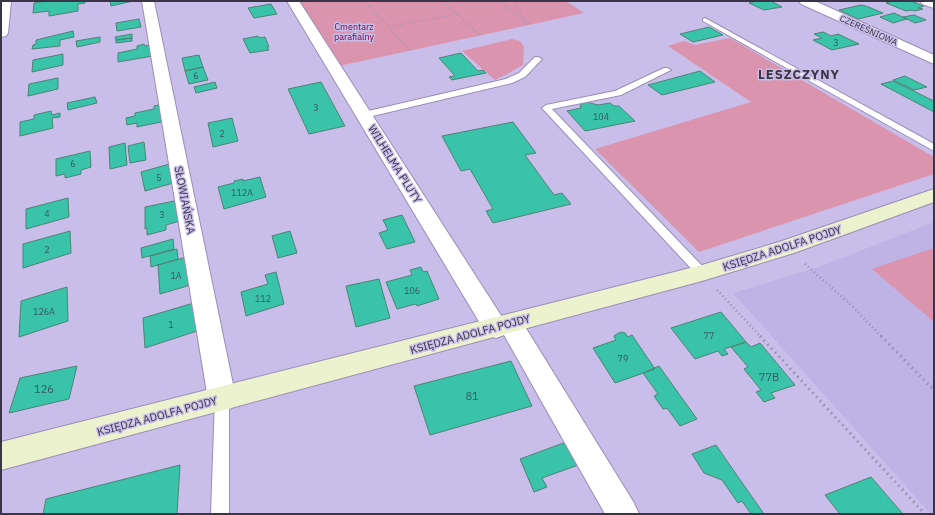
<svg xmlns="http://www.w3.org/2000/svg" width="935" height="515" font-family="'IBM Plex Sans',sans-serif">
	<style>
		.built { fill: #bfb2e4 }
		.green { fill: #db94ad }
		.building { fill: #39c3a9; stroke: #4d8376 }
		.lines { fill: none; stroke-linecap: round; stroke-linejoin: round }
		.lane-casing { stroke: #998eb7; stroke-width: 2 }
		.street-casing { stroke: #998eb7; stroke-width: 2 }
		.secondary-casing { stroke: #998eb7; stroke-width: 2 }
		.path-far2 { stroke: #968daf; stroke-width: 1.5; stroke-dasharray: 0.5 2; stroke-linecap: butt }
		.path-far1 { stroke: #968daf; stroke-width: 2.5; stroke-dasharray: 1 3; stroke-linecap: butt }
		.path { stroke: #968daf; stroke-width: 3; stroke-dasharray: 1.5 4; stroke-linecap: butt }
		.lane { fill: #fff; fill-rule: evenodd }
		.street { fill: #fff; fill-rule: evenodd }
		.secondary { fill: #ecf1ce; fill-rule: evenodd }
		.labels { text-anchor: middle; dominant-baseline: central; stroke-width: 3; stroke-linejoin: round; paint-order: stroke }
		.far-park-label { font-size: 9px; fill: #760040; stroke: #c9bee9 }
		.far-street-label { font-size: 9px; fill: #393546; stroke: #c9bee9 }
		.number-label { font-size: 9px; fill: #39585f }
		.street-label { font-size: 11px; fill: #393546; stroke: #c9bee9 }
		.near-number-label { font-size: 11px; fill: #39585f }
		.far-district-label { font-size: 13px; font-weight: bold; letter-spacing: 1px; fill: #393546; stroke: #c9bee9 }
	</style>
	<rect width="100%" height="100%" fill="#c9bee9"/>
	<path class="built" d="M934,222V514H931L733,293L822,266Z"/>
	<path class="green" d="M299,1H566L584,13L339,66Z
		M730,38L934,157V174L699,252L595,149L751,102L668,46L684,41L695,45Z
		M512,39L520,41L524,47L523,65L509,73L495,80L462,51Z
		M934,248V322L872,269Z"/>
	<path class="building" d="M46,1H85V3L78,4V11L49,16V11L33,13L34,3Z
		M110,1H133L111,6Z
		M757,1H771L782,7L764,10L749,3Z
		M892,1H911L924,6L918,8L923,9L915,11L911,10L906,11L886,3Z
		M271,4L277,14L254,18L248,8Z
		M861,5L866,6L883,13L858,19L839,10Z
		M894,13L907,19L893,23L880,17Z
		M914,15L926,20L915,23L903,17Z
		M139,19L141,27L117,31L116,23Z
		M709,27L723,35L693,42L680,34Z
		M73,31L74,37L60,40V46L32,49L33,45L36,44V40Z
		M823,32L831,36L838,34L859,44L832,50L813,40L822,38L814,34Z
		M132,34V38L116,40L115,37Z
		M258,36L259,38L265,37L269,47H267L269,50L250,53L243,39Z
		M100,37V42L77,47L76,41Z
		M132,38V41L116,43V40Z
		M144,44L145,46L151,45L153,56L118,62V53L137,49V46Z
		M461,53L478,71L483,70L486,73L452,80L449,77L455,76L439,58Z
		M63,54V65L32,72L33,60Z
		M199,55L203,67L185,71L182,58Z
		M203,67L208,80L189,84L185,71Z
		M700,71L715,82L662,95L648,85Z
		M905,76L927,87L914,90L893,80Z
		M58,78V89L28,96L29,84Z
		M893,81L934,101V112L881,84Z
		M215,82L217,88L196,93L194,87Z
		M321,82L345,126L309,134L288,89Z
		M95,97L97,103L68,110L67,103Z
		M586,102L598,105L610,103L614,106H619L635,121L585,131L567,111L581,108L580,105Z
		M163,104L166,121L137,127V123L127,125L126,118L135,116V113L154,109V106Z
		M51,111L52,115L60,113V117L52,118L53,128L20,136V122L34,119V115Z
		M232,118L238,141L213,147L208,123Z
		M513,122L536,153L525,155L554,195L562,193L571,204L493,223L486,211L493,209L470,169L461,171L442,136Z
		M144,142L146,160L130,163L128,146Z
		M125,143L127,165L110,169L109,147Z
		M90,151L91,167L81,170V174L65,178V174L56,176V159Z
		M173,163L177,182L145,191L141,172Z
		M260,177L266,197L224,209L218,187L234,183V181L243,179V181Z
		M68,198L69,217L26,229V209Z
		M179,200L180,221L166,225V230L147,235V228L145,229V207Z
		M402,215L415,242L387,249L379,233L388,230L383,220Z
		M70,231L71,253L23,268V244Z
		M290,231L297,253L278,258L272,236Z
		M173,239L174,249L142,258L141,248Z
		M177,249L178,259L151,267L150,256Z
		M190,256L194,284L160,294L158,265Z
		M421,267L423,272L427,271L439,299L417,306L416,304L397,309L386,282L412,275L410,270Z
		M276,272L284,304L246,316L241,292L268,284L265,275Z
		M379,279L390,318L356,327L346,286Z
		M67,287L68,321L19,337L21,301Z
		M197,302L200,330L145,348L143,318Z
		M721,312L746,342L724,349L728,354L722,356L718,351L695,359L671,328Z
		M621,332L625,333L628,337L632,335L655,369L615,383L593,348L616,340L614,337L615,335Z
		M746,342L751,347L760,343L795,385L771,393L775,398L764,402L756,392L761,390L744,369L748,367L731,347Z
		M511,361L532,406L430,435L414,386Z
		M77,366L69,399L9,413L20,378Z
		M659,366L697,419L680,426L667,408L663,409L654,396L658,394L643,373Z
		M569,441L581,464L542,478L547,487L534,492L520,459Z
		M716,445L736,474L764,514H751L742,501L738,503L722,480L704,473L692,454Z
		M180,465L177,514H43L46,499Z
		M871,477L903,514H840L825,495Z"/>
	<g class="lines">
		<g class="lane-casing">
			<path id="lane" d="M705,18L934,144V151L703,21V19Z
				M535,57H538L542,59L525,77L512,83L364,118L359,115L364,112L506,79L519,73Z
				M664,68H667L671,70L621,95L552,109L706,270L708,273L706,276L702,278L698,276L542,108L546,105L615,91Z
				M222,392L227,394L229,399V514H211L215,399L217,394Z"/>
		</g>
		<g class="street-casing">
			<path id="street" d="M1,1H11L8,33L6,36L1,37Z
				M142,1H154L236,399L232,408L222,411L212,408L208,399Z
				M287,1H299L502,317L510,314L519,317L634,503L639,514H605L504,335L496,338L487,335Z
				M799,1H815L934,55V64L801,4Z
				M920,1H934V8L922,4Z"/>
		</g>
		<g class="secondary-casing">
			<path id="secondary" d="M934,189V202L794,253L702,281L1,470V442L702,265L779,242Z"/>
		</g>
		<path class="path-far2" d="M365,1L410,51
			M443,1L481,36
			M498,1L530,25
			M514,1L524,19
			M388,27L457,14"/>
		<path class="path-far1" d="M805,264L850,304L882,337
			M717,290L761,337"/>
		<path class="path" d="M760,336L925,514
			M881,336L934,390"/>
		<use href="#lane" class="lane"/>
		<use href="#street" class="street"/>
		<use href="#secondary" class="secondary"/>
	</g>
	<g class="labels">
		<g class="far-park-label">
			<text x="354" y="26">Cmentarz<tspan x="354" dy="10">parafialny</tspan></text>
		</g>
		<g class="far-street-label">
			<text transform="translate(869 30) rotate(24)">CZEREŚNIOWA</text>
		</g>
		<g class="number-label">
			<text x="836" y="42">3</text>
			<text x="196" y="75">6</text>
			<text x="316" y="107">3</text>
			<text x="601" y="116">104</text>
			<text x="222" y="133">2</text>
			<text x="73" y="163">6</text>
			<text x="159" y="177">5</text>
			<text x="242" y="192">112A</text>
			<text x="47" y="213">4</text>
			<text x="162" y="214">3</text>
			<text x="47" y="249">2</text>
			<text x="176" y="275">1A</text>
			<text x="412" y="290">106</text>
			<text x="263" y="298">112</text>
			<text x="44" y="311">126A</text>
			<text x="171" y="324">1</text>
			<text x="709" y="335">77</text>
			<text x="623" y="358">79</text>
		</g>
		<g class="street-label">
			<text transform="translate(395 164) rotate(58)">WILHELMA PLUTY</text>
			<text transform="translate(185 200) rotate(79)">SŁOWIAŃSKA</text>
			<text transform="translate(782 248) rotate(-18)">KSIĘDZA ADOLFA POJDY</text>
			<text transform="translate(470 334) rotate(-15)">KSIĘDZA ADOLFA POJDY</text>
			<text transform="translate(157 416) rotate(-15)">KSIĘDZA ADOLFA POJDY</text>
		</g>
		<g class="near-number-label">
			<text x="769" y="377">77B</text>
			<text x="44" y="389">126</text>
			<text x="472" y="396">81</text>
		</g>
		<g class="far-district-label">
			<text x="799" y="74">LESZCZYNY</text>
		</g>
	</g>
	<rect width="935" height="515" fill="none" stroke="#393546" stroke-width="4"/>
</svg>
